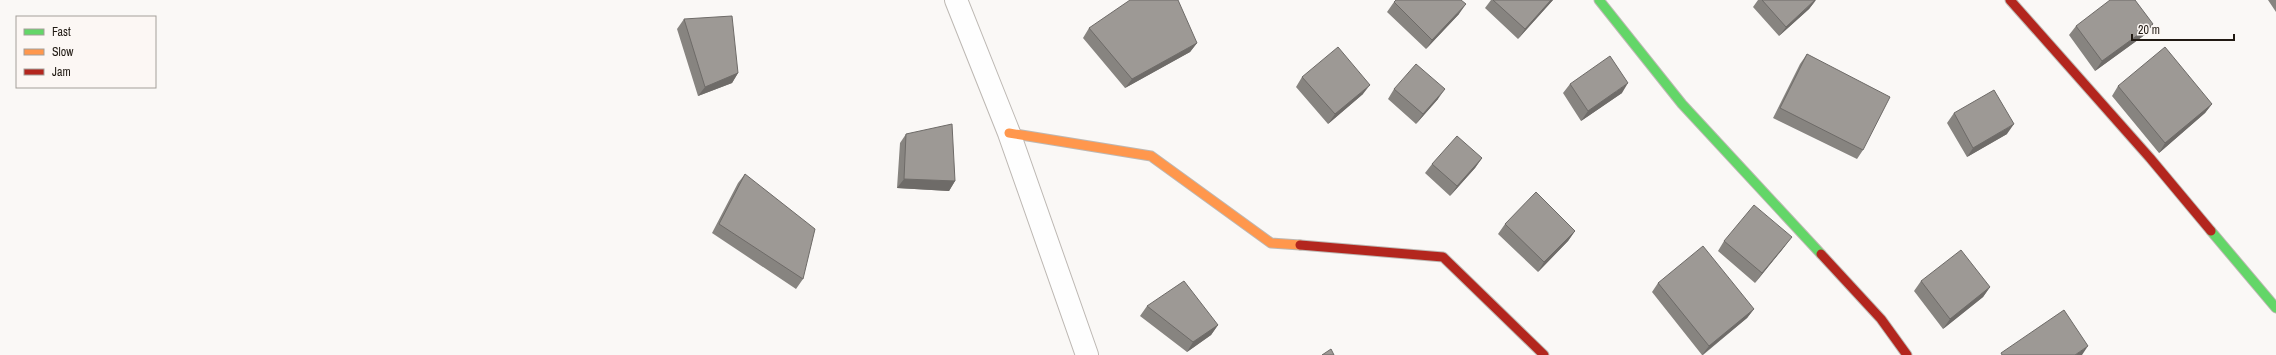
<svg xmlns="http://www.w3.org/2000/svg" width="2276" height="355" font-family="'Archivo Narrow',sans-serif">
	<style>
		.lines { fill: none; stroke-linecap: round; stroke-linejoin: round }
		.street-casing { stroke: #bdb8b3; stroke-width: 24 }
		.fast-casing { stroke: #bdb8b3; stroke-width: 11 }
		.slow-casing { stroke: #bdb8b3; stroke-width: 11 }
		.jam-casing { stroke: #bdb8b3; stroke-width: 11 }
		.street { stroke: #fefefe; stroke-width: 22 }
		.fast { stroke: #63d668; stroke-width: 9 }
		.slow { stroke: #ff974d; stroke-width: 9 }
		.jam { stroke: #b3261e; stroke-width: 9 }
		.wall { fill: #878480 }
		.shaded-wall { fill: #6e6b68 }
		.building { fill: #9d9995; stroke: #6e6b68 }
	</style>
	<rect width="100%" height="100%" fill="#faf8f6"/>
	<g class="lines">
		<g class="street-casing">
			<path id="street" d="M956,0L1009,133L1087,355"/>
		</g>
		<g class="fast-casing">
			<path id="fast" d="M1599,0L1682,104L1821,254
				M2211,231L2276,308"/>
		</g>
		<g class="slow-casing">
			<path id="slow" d="M1009,133L1151,156L1271,243L1300,245"/>
		</g>
		<g class="jam-casing">
			<path id="jam" d="M2010,0L2150,158L2211,231
				M1300,245L1443,257L1544,355
				M1821,254L1881,319L1907,355"/>
		</g>
		<use href="#street" class="street"/>
		<use href="#fast" class="fast"/>
		<use href="#slow" class="slow"/>
		<use href="#jam" class="jam"/>
	</g>
	<path class="wall" d="M1491,0H1553L1518,39L1485,8Z
		M1758,0H1816L1809,9L1779,36L1753,7Z
		M2268,0H2276V12Z
		M1394,2L1459,14L1426,49L1387,12Z
		M684,19L738,73L732,83L698,96L677,29Z
		M2153,24L2146,34L2095,71L2069,35L2076,26Z
		M1089,28L1197,43L1190,52L1125,88L1083,38Z
		M1807,54L1863,150L1857,159L1773,118L1800,64Z
		M1302,77L1363,94L1328,124L1296,87Z
		M1570,84L1622,93L1581,121L1563,93Z
		M2118,86L2212,104L2205,113L2159,153L2112,96Z
		M1394,89L1438,99L1416,124L1388,99Z
		M1954,113L2007,134L1967,157L1947,123Z
		M906,134L955,181L949,191L897,188L900,143Z
		M1482,158L1475,168L1450,196L1425,173L1432,164Z
		M745,174L803,279L796,289L712,233L738,183Z
		M1505,224L1575,231L1568,241L1538,272L1498,234Z
		M1724,241L1785,246L1755,283L1718,251Z
		M1921,281L1990,287L1983,297L1943,329L1914,291Z
		M1658,283L1754,309L1747,318L1703,355H1702L1652,292Z
		M1147,306L1218,325L1211,335L1187,352L1140,316Z"/>
	<path class="shaded-wall" d="M1551,0H1553L1518,39L1525,29Z
		M1816,0L1809,9L1779,36L1786,27Z
		M1466,4L1459,14L1426,49L1432,40Z
		M2153,24L2146,34L2095,71L2102,61Z
		M1197,43L1190,52L1125,88L1132,79Z
		M738,73L732,83L698,96L705,87Z
		M1628,83L1622,93L1581,121L1588,111Z
		M1370,85L1363,94L1328,124L1335,114Z
		M1445,89L1438,99L1416,124L1423,114Z
		M2212,104L2205,113L2159,153L2165,143Z
		M2014,124L2007,134L1967,157L1973,148Z
		M1482,158L1475,168L1450,196L1457,186Z
		M904,179L955,181L949,191L897,188Z
		M1575,231L1568,241L1538,272L1544,262Z
		M1792,237L1785,246L1755,283L1762,273Z
		M1990,287L1983,297L1943,329L1950,319Z
		M1754,309L1747,318L1702,355L1709,346Z
		M1218,325L1211,335L1187,352L1193,342Z
		M2088,346L2082,355H2075Z"/>
	<path class="building" d="M1130,0H1178L1197,43L1132,79L1089,28Z
		M1396,0H1461L1466,4L1432,40L1394,2Z
		M1493,0H1551L1525,29Z
		M1762,0H1815L1786,27Z
		M2110,0H2135L2153,24L2102,61L2076,26Z
		M732,16L738,73L705,87L684,19Z
		M1338,47L1370,85L1335,114L1302,77Z
		M2165,47L2212,104L2165,143L2118,86Z
		M1807,54L1890,97L1863,150L1780,108Z
		M1610,56L1628,83L1588,111L1570,84Z
		M1416,64L1445,89L1423,114L1394,89Z
		M1994,90L2014,124L1973,148L1954,113Z
		M952,124L955,181L904,179L906,134Z
		M1457,136L1482,158L1457,186L1432,164Z
		M745,174L815,229L803,279L719,224Z
		M1536,192L1575,231L1544,262L1505,224Z
		M1754,205L1792,237L1762,273L1724,241Z
		M1703,246L1754,309L1709,346L1658,283Z
		M1961,250L1990,287L1950,319L1921,281Z
		M1184,281L1218,325L1193,342L1147,306Z
		M2064,310L2088,346L2075,355H2002L2001,353Z
		M1331,349L1334,355H1322Z"/>
	<rect x="16" y="16" width="140" height="72" fill="#fcf7f4" stroke="#a49f9a"/>
	<rect x="24" y="29" width="20" height="6" fill="#63d668" stroke="#a49f9a"/>
	<text x="52" y="36" font-size="12" fill="#211a13">Fast</text>
	<rect x="24" y="49" width="20" height="6" fill="#ff974d" stroke="#a49f9a"/>
	<text x="52" y="56" font-size="12" fill="#211a13">Slow</text>
	<rect x="24" y="69" width="20" height="6" fill="#b3261e" stroke="#a49f9a"/>
	<text x="52" y="76" font-size="12" fill="#211a13">Jam</text>
	<path d="M2132 34v6h102v-6" fill="none" stroke="#211a13" stroke-width="2"/>
	<text x="2138" y="34" font-size="12" fill="#211a13" stroke="#fcf7f4" stroke-width="3" paint-order="stroke">20 m</text>
</svg>
